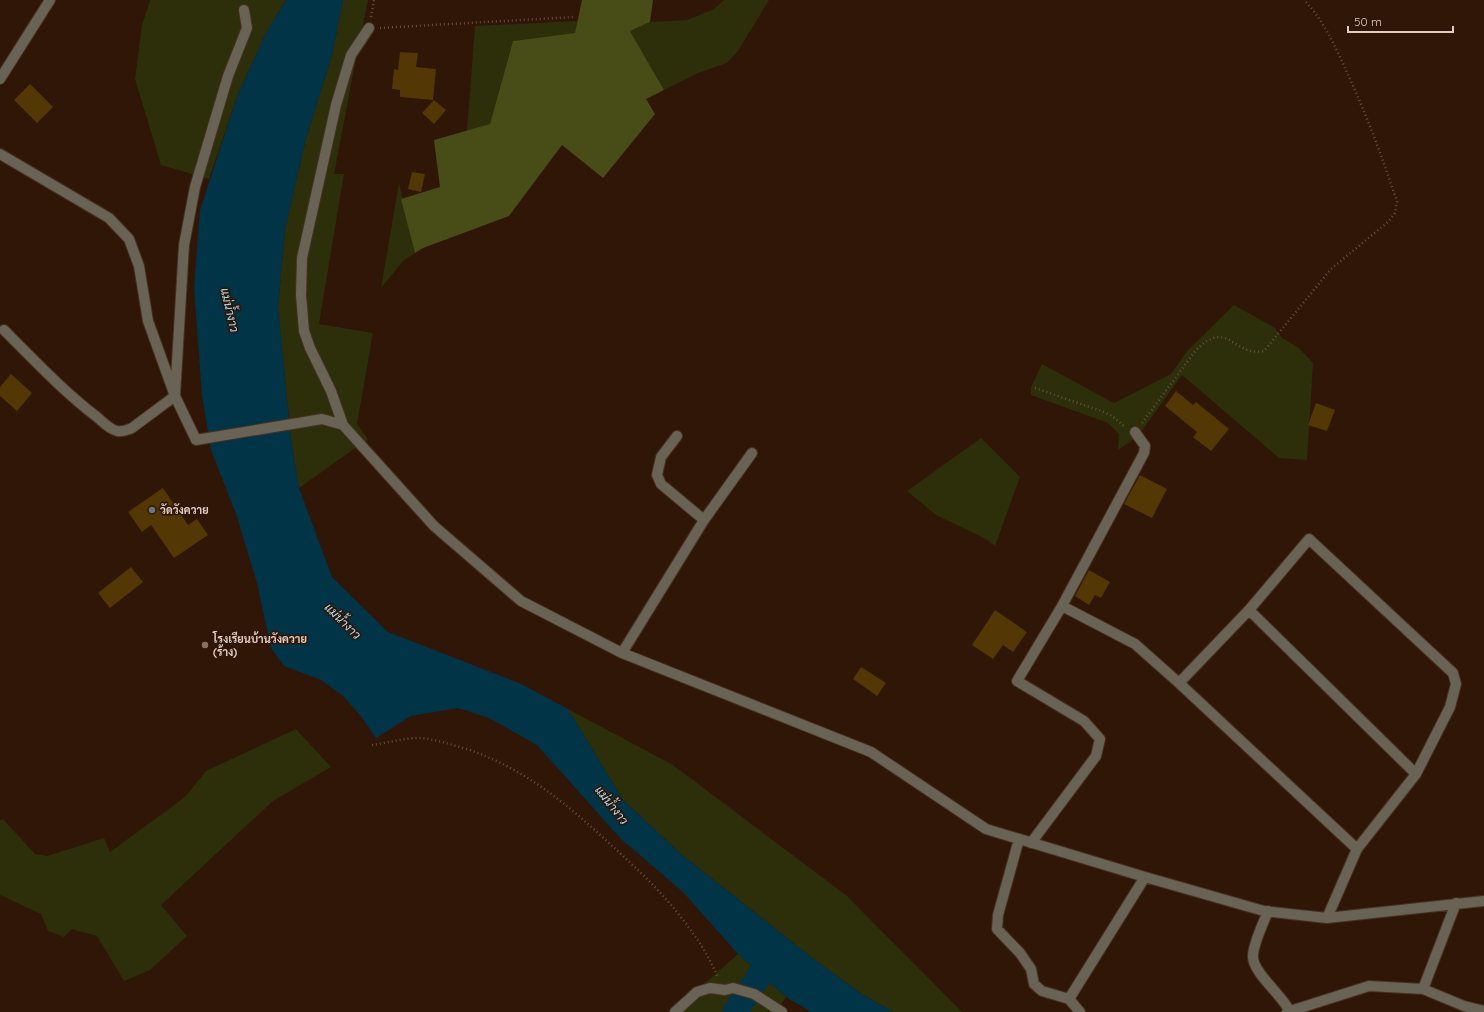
<svg xmlns="http://www.w3.org/2000/svg" width="1484" height="1012" font-family="Quicksand,Sarabun,sans-serif">
	<style>
		.green { fill: #2c2f09 }
		.forest { fill: #484c17 }
		.water { fill: #023447 }
		.lines { fill: none; stroke-linecap: round; stroke-linejoin: round }
		.river { stroke: #023447; stroke-width: 25 }
		.building { fill: #533704 }
		.minor-casing { stroke: #483022; stroke-width: 12 }
		.path { stroke: #664f42; stroke-width: 2.5; stroke-dasharray: 1 3; stroke-linecap: butt }
		.minor { stroke: #696356; stroke-width: 10 }
		.worship-dot { fill: #6b7280; stroke: #2f1607; stroke-width: 1.5 }
		.education-dot { fill: #8d6e63; stroke: #2f1607; stroke-width: 1.5 }
		.labels { text-anchor: middle; dominant-baseline: central; stroke-width: 3.5; stroke-linejoin: round; paint-order: stroke }
		.poi-label { font-size: 11px; font-weight: bold; fill: #e0cec5; stroke: #2f1607; text-anchor: start }
		.water-label { font-size: 12px; font-style: italic; fill: #abdef6; stroke: #2f1607 }
	</style>
	<rect width="100%" height="100%" fill="#2f1607"/>
	<path class="green" d="M150,0H286L266,33L238,94L209,179L161,165L135,79L142,25Z
		M343,0H368L363,25L374,32L356,59L334,174H344L319,324L373,333L357,424L368,439L299,488L291,439L278,307L285,230L305,142L332,55Z
		M724,0H769L738,51L727,63L698,73L664,90L630,31L650,22L687,20L714,9Z
		M578,21L576,33L513,41L490,125L467,131L475,26Z
		M399,183L415,253L403,261L381,288Z
		M1234,305L1275,328L1282,338L1299,348L1313,363L1307,460L1279,458L1182,375L1138,436L1118,450L1119,434L1108,423L1031,395V387L1042,364L1114,403L1171,374L1187,351Z
		M981,438L1020,477L995,546L986,539L936,515L907,491Z
		M568,709L673,765L847,896L962,1012H893L862,994L816,961L682,855L623,800Z
		M296,729L331,767L273,801L161,905L187,936L150,970L124,981L97,936L72,929L64,937L48,931L41,914L0,895V820L3,819L35,854L47,856L104,838L110,852L185,797L206,771Z
		M738,954L786,997L776,1012H672Z"/>
	<path class="forest" d="M582,0H653L650,22L630,31L664,90L646,99L655,114L603,178L562,145L509,216L423,248L415,253L401,199L440,187L434,140L490,124L513,41L575,33Z"/>
	<path class="water" d="M286,0H343L332,55L305,142L285,230L278,307L291,439L299,488L332,577L388,632L519,683L568,709L623,800L682,855L816,961L862,994L893,1012H811L786,997L738,954L683,892L621,839L537,745L489,718L458,708L411,716L376,738L360,715L343,696L321,680L284,666L271,648L257,583L236,514L211,450L202,395L194,288L200,210L238,94L266,33Z"/>
	<g class="lines">
		<path class="river" d="M735,1012L774,954"/>
	</g>
	<path class="building" d="M400,52L418,53L416,67L436,69L433,100L400,97V90L392,89L394,69L398,70Z
		M30,84L53,107L37,123L14,100Z
		M434,100L446,110L434,124L422,113Z
		M412,172L425,174L421,192L408,189Z
		M11,374L32,393L17,411L0,396V387Z
		M1176,391L1193,405L1196,402L1229,429L1211,451L1193,437L1197,432L1165,406Z
		M1316,403L1335,410L1327,431L1308,425Z
		M1140,475L1167,489L1152,518L1124,504Z
		M163,488L188,525L197,519L208,535L174,558L151,525L142,532L128,512Z
		M131,567L143,582L110,608L98,593Z
		M1089,570L1110,582L1101,598L1095,595L1089,605L1075,596Z
		M995,610L1027,632L1013,652L1003,645L993,659L972,645Z
		M861,667L886,683L877,696L853,679Z"/>
	<g class="lines">
		<g class="minor-casing">
			<path id="minor" d="M0,79L50,0
				M0,154L109,218L129,239L139,266L148,321L175,396L196,440L322,419L343,425L434,526L521,601L622,653L871,752L986,829L1145,877L1264,911L1327,918L1484,901
				M4,330C34,360 63,391 97,417C103,422 109,429 117,431C123,432 127,430 132,428L175,396L184,245L195,187L228,76L247,28L244,10
				M343,425L331,391L310,348L304,331L301,295L302,258L336,105L351,55L369,28
				M677,436L661,457L657,475L661,484L704,520
				M1062,606L1135,644L1179,683L1357,849
				M1249,610L1416,774
				M622,653L704,520L752,453
				M1179,683L1249,610L1309,539L1453,673L1456,684L1450,707L1416,774L1357,849L1327,918
				M1019,839L998,915L997,929L1020,953L1031,969L1034,984L1042,991L1069,999L1145,877
				M1031,843L1096,756L1100,739L1084,721L1017,681L1062,606L1144,453L1145,446L1135,432
				M1268,911C1263,924 1254,942 1253,955C1251,971 1282,995 1289,1010
				M1423,989L1456,903
				M1069,999L1080,1012
				M675,1012L697,992L710,988L725,990L733,988L754,994L782,1012
				M1287,1012L1369,986L1423,989L1464,1006L1484,1011"/>
		</g>
		<path class="path" d="M371,17L374,0
			M380,28L573,17
			M1035,388L1104,412L1112,416L1125,427
			M1142,423L1196,350C1228,318 1233,357 1264,351L1331,269L1389,221L1395,213L1397,202C1382,156 1365,111 1345,68C1334,44 1322,18 1304,0
			M372,745C388,743 407,737 423,738C438,740 452,745 467,749C525,769 566,803 610,844C641,872 671,901 694,935C704,948 711,963 718,977"/>
		<use href="#minor" class="minor"/>
	</g>
	<circle class="worship-dot" cx="152" cy="510" r="4"/>
	<circle class="education-dot" cx="205" cy="645" r="4"/>
	<g class="labels">
		<g class="poi-label">
			<text x="160" y="510">วัดวังควาย</text>
			<text x="213" y="639">โรงเรียนบ้านวังควาย<tspan x="213" dy="13">(ร้าง)</tspan></text>
		</g>
		<g class="water-label">
			<text transform="translate(230 310) rotate(77)">แม่น้ำงาว</text>
			<text transform="translate(343 621) rotate(45)">แม่น้ำงาว</text>
			<text transform="translate(612 805) rotate(52)">แม่น้ำงาว</text>
		</g>
	</g>
	<path d="M1348 26v6h105v-6" fill="none" stroke="#e0cec5" stroke-width="2"/>
	<text x="1354" y="26" font-size="12" fill="#e0cec5" stroke="#2f1607" stroke-width="3" paint-order="stroke">50 m</text>
</svg>
